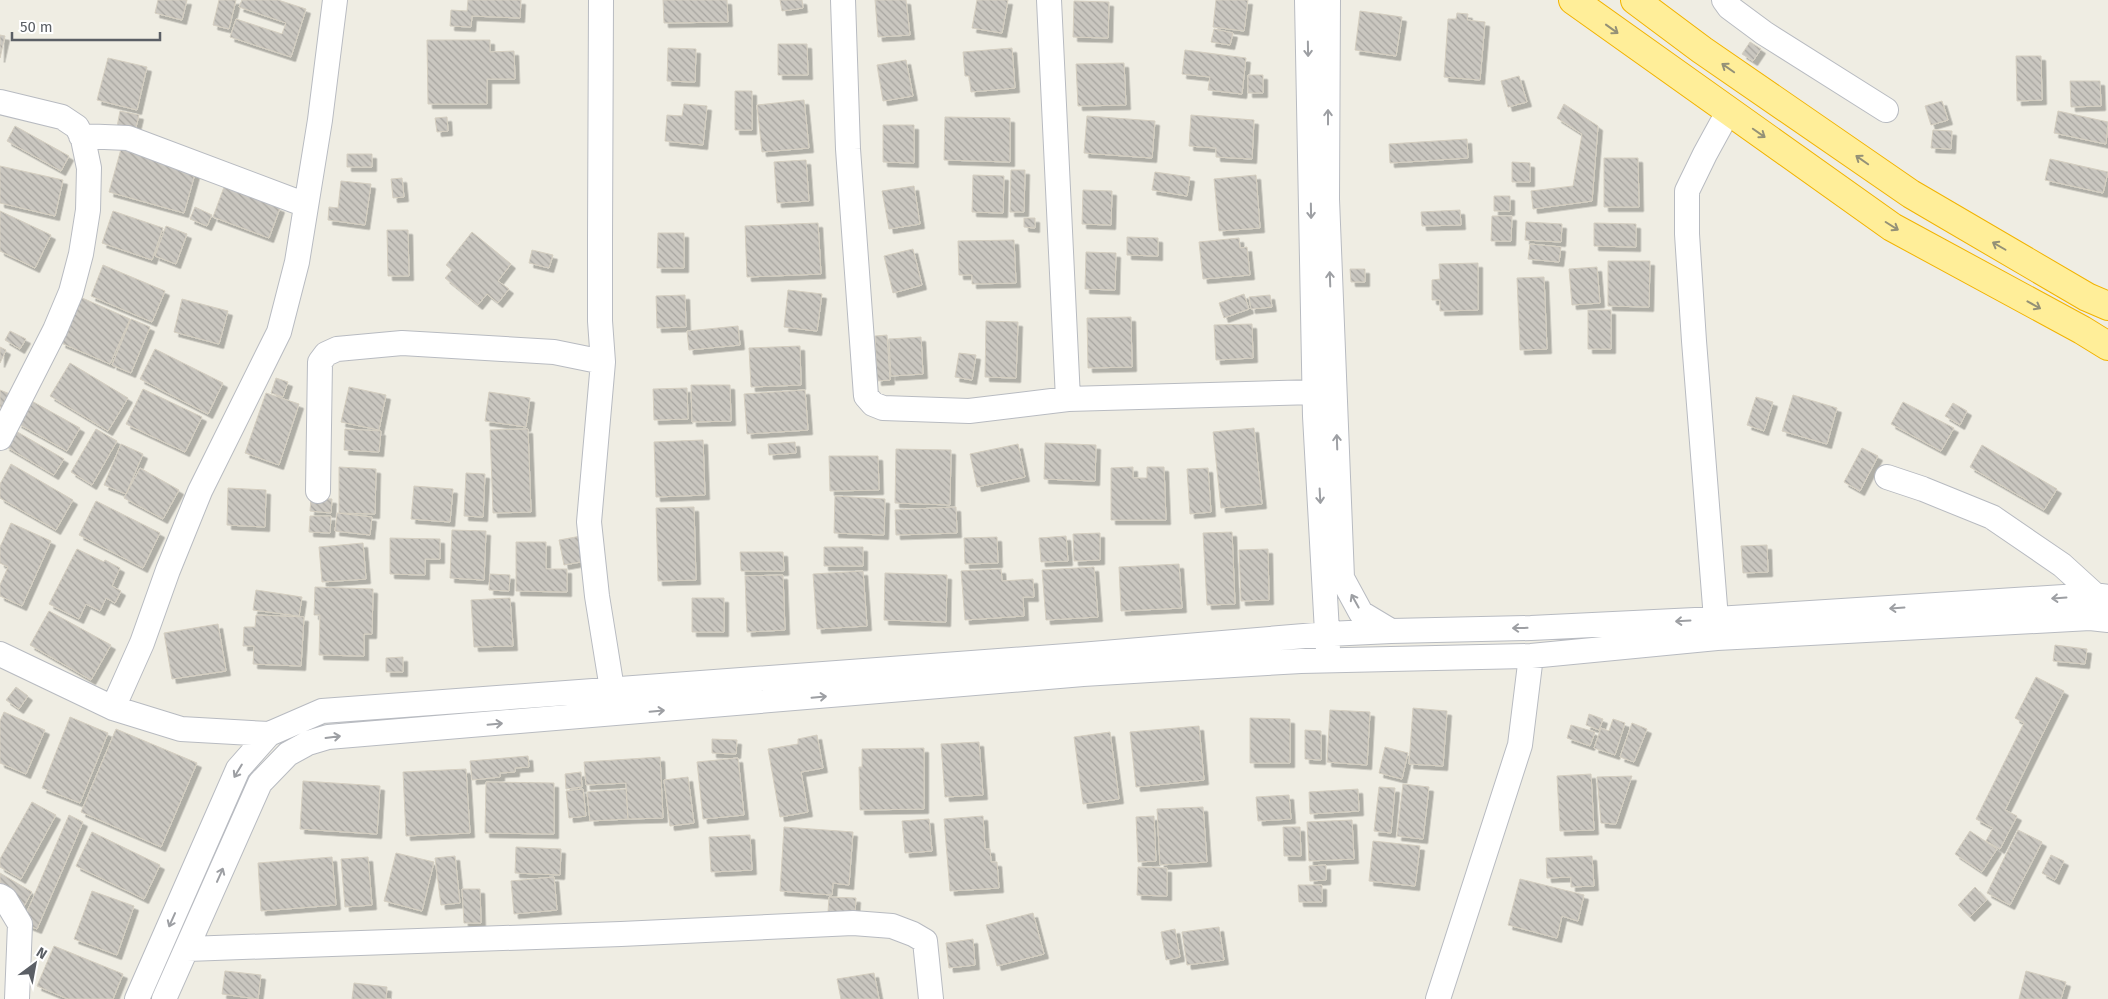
<svg xmlns="http://www.w3.org/2000/svg" width="2108" height="999" font-family="'Fira Sans',sans-serif">
	<style>
		.building { fill: url(#building-back-hatch); stroke: #d5cfc1; filter: url(#shadow) }
		.lines { fill: none; stroke-linecap: round; stroke-linejoin: round }
		.minor-casing { stroke: #b8bbc1; stroke-width: 26 }
		.trunk-casing { stroke: #f2b300; stroke-width: 30 }
		.minor { stroke: #fff; stroke-width: 24 }
		.trunk { stroke: #fe9; stroke-width: 28 }
		.oneway { stroke: #949177 }
		.oneway2 { stroke: #9d9fa3 }
	</style>
	<defs>
		<pattern id="building-back-hatch" width="6" height="6" patternUnits="userSpaceOnUse" patternTransform="scale(1.25)"><rect width="6" height="6" fill="#cac7c0"/><path d="M-1 5l2 2M0 0l6 6M5-1l2 2" fill="none" stroke="#a7a5a0"/></pattern>
		<filter id="shadow"><feDropShadow dx="4.5" dy="4.5" stdDeviation="0" flood-color="#0004"/></filter>
	</defs>
	<rect width="100%" height="100%" fill="#efede3"/>
	<path class="building" d="M158,0H187L182,20L155,13Z
		M219,0H236L229,29L213,25Z
		M242,0H278L306,9L291,57L230,37L236,19L282,34L286,23L239,7Z
		M468,0H521L520,18L472,16L471,27L450,26L451,10L467,11Z
		M663,0H727L728,22L664,23Z
		M780,0H802L803,8L782,11Z
		M875,0H906L910,35L878,37Z
		M977,0H1008L1002,33L972,28Z
		M1216,0H1248L1244,31L1213,27Z
		M1074,1L1109,2L1108,38L1073,37Z
		M1360,11L1402,17L1396,56L1355,50Z
		M1457,13L1468,14L1467,20L1485,22L1480,80L1444,77L1448,19H1456Z
		M1214,29L1233,33L1230,45L1211,42Z
		M0,35L5,36L0,58Z
		M427,40H490V52L514,51L515,79H487V104H428Z
		M1750,42L1761,49L1753,61L1742,54Z
		M778,44H807L808,75H778Z
		M668,48L696,49L695,82L667,81Z
		M1012,48L1015,88L971,92L969,76H965L963,52Z
		M1185,50L1246,58L1242,94L1208,90L1210,77L1182,74Z
		M2016,56H2041L2042,100L2017,101Z
		M108,58L147,67L137,110L97,100Z
		M906,60L913,96L883,101L877,65Z
		M1124,63L1126,105L1078,106L1076,64Z
		M1248,75H1263V93H1248Z
		M1519,76L1527,102L1508,107L1501,81Z
		M2070,81H2100L2101,106L2071,107Z
		M735,91H752V130H735Z
		M804,100L809,148L762,152L757,105Z
		M1942,101L1948,120L1931,125L1925,106Z
		M684,104L707,106L703,145L665,141L667,115L682,116Z
		M1564,104L1598,126L1592,201L1533,209L1531,191L1573,186L1582,134L1557,118Z
		M120,111L139,115L135,131L117,127Z
		M2058,111L2108,122L2106,144L2054,133Z
		M1191,115L1254,120L1252,159L1216,157V148L1189,146Z
		M1087,116L1155,121L1152,158L1084,153Z
		M447,117L448,131L437,132L435,118Z
		M945,117L1010,118V162L944,160Z
		M883,125H914V163L883,162Z
		M15,126L69,156L61,171L7,141Z
		M1933,130L1952,131L1951,149L1931,148Z
		M1467,139L1468,158L1390,163L1389,144Z
		M121,149L196,170L184,213L109,192Z
		M347,154H372V167H347Z
		M1604,158H1638L1639,207H1604Z
		M2050,159L2108,172L2103,193L2045,180Z
		M806,160L809,201L777,203L774,162Z
		M1512,162L1530,163V182H1512Z
		M0,166L63,180L55,216L0,203Z
		M1011,170H1025L1024,212H1010Z
		M1155,172L1190,177L1187,196L1152,190Z
		M973,175L1004,176L1003,213L972,212Z
		M1256,175L1260,228L1219,231L1214,179Z
		M402,178L404,197L393,198L391,179Z
		M341,181L371,184L365,225L328,220L329,207L338,208Z
		M914,186L920,224L889,229L882,191Z
		M224,187L280,208L269,238L213,217Z
		M1083,190L1112,191L1111,225L1082,224Z
		M1494,196H1510V211H1494Z
		M195,207L212,215L207,226L190,219Z
		M1460,210L1461,225L1422,226L1421,212Z
		M0,211L51,235L35,268L0,251Z
		M113,211L163,228L152,260L102,243Z
		M1492,216H1512L1511,241H1491Z
		M1024,218H1035V228L1024,227Z
		M1526,222L1562,224L1561,242L1525,240Z
		M818,223L821,274L747,277L745,226Z
		M1594,223L1636,224V247L1594,246Z
		M166,226L187,234L176,264L155,256Z
		M387,230H408L409,276H388Z
		M472,232L511,264L498,281L509,289L498,303L487,294L478,305L445,278L452,270L446,265Z
		M658,233H684V268H657Z
		M1127,237L1158,238V256L1127,255Z
		M1239,238L1240,248L1247,247L1250,275L1203,279L1199,242Z
		M1014,240L1016,283L972,284V275H959L958,241Z
		M1530,244L1561,247L1559,262L1528,259Z
		M913,249L922,285L893,293L884,256Z
		M532,250L553,255L549,268L529,263Z
		M1086,252L1116,253L1115,290L1085,289Z
		M1608,261H1650L1649,307L1608,306Z
		M1478,263V310L1440,311V300H1432V280L1440,279L1439,264Z
		M103,265L165,291L152,322L91,296Z
		M1597,267L1600,303L1572,305L1569,269Z
		M1350,269H1365V282H1351Z
		M1544,277L1547,349L1520,350L1517,278Z
		M788,290L822,294L817,331L784,327Z
		M1244,294L1249,309L1224,318L1219,303Z
		M685,295L686,327L657,328L656,296Z
		M1270,295L1272,307L1251,309L1249,297Z
		M80,297L130,319L110,364L61,343Z
		M182,299L228,311L219,344L174,332Z
		M1588,310H1611V349H1588Z
		M1131,317L1132,367L1088,368L1087,318Z
		M131,319L150,327L131,373L112,365Z
		M986,321L1018,322L1016,378L985,377Z
		M1252,324L1253,358L1216,360L1214,325Z
		M738,326L740,345L689,350L687,331Z
		M10,331L26,339L20,349L5,340Z
		M887,335L890,380L877,381L875,336Z
		M921,337L923,374L891,376L889,339Z
		M800,346L801,385L751,387L749,348Z
		M0,347L6,350L0,363Z
		M155,349L223,383L208,414L140,379Z
		M959,353L976,355L972,380L955,377Z
		M70,363L128,398L108,431L50,396Z
		M276,378L288,382L283,397L271,393Z
		M691,385H730L731,421L692,422Z
		M349,387L386,395L379,430L341,422Z
		M687,388L688,419L654,420L653,389Z
		M143,389L202,417L185,452L126,424Z
		M0,390L10,394L4,408L0,407Z
		M805,390L808,430L747,434L744,394Z
		M489,392L530,398L526,427L485,421Z
		M266,393L299,404L279,465L245,453Z
		M1793,395L1837,408L1827,444L1782,431Z
		M1756,397L1773,402L1764,431L1747,425Z
		M30,400L80,428L67,451L17,423Z
		M1903,402L1954,428L1941,451L1891,424Z
		M1953,403L1967,411L1960,425L1945,416Z
		M1254,428L1262,504L1221,508L1213,432Z
		M96,429L117,441L92,485L71,472Z
		M345,429L381,431L379,452L344,450Z
		M528,429L531,512L493,513L490,430Z
		M14,430L64,459L54,475L5,446Z
		M703,440L705,495L656,497L654,442Z
		M795,442L796,453L769,455L768,444Z
		M1045,443L1096,445L1095,481L1044,479Z
		M121,444L143,454L126,494L104,485Z
		M1018,444L1025,477L977,487L970,454Z
		M1982,445L2057,489L2044,510L1970,467Z
		M1862,448L1878,456L1860,491L1844,482Z
		M896,449L951,450L950,505L895,503Z
		M829,456H878L879,490L830,491Z
		M11,464L73,500L56,530L0,498V484Z
		M339,467L376,469L375,514L339,513Z
		M1133,467V478H1147V467H1164L1166,520H1111V468Z
		M140,468L179,490L163,519L124,498Z
		M1208,468L1211,512L1190,514L1187,469Z
		M466,473L485,474L483,517L464,516Z
		M414,486L453,489L450,522L411,519Z
		M228,488L266,490L265,527L227,525Z
		M835,496L885,499L884,535L834,533Z
		M311,498L332,499L331,513L310,511Z
		M96,501L160,533L143,568L79,535Z
		M694,507L696,580L658,581L656,508Z
		M956,507L957,533L896,535L895,510Z
		M337,513L372,517L370,535L335,531Z
		M310,516H331L330,533L309,532Z
		M11,523L51,541L22,606L0,596V585L8,567L0,563V547Z
		M452,530L486,531L484,580L450,578Z
		M1232,532L1235,604L1207,605L1203,533Z
		M1100,533V560L1074,561L1073,534Z
		M581,536L586,561L564,565L559,540Z
		M1066,536L1068,561L1041,562L1039,538Z
		M997,537L998,563L965,564L964,538Z
		M390,538L440,539V559H425V575L390,574Z
		M516,542H546V569H567V592L516,591Z
		M363,543L366,579L322,582L319,547Z
		M1767,545L1768,572L1743,573L1741,546Z
		M824,547H863V566H824Z
		M77,549L104,562L105,560L120,568L112,586L121,591L115,603L106,598L100,611L86,604L79,619L49,604Z
		M1268,549L1269,600L1241,601L1239,550Z
		M740,552H783L784,571H741Z
		M1179,564L1182,608L1121,611L1119,567Z
		M1094,567L1098,617L1046,620L1042,570Z
		M1001,569L1002,581L1033,579L1034,597H1023L1024,616L965,620L961,571Z
		M863,571L867,626L817,629L813,574Z
		M885,573L947,575L946,622L884,620Z
		M490,574L510,575L509,591L489,590Z
		M783,575L785,630L747,632L745,576Z
		M315,587L373,589L372,634H364V656L319,655L320,615H314Z
		M256,590L302,597L299,616L253,610Z
		M510,598L513,646L474,647L471,600Z
		M692,598H724V632H692Z
		M49,611L111,645L91,680L30,645Z
		M256,615L304,617L301,666L253,664L254,646H243L244,627H255Z
		M218,624L226,671L172,679L164,633Z
		M2055,645L2087,649L2085,664L2053,661Z
		M403,657V672H386V658Z
		M2036,677L2064,691L2005,810L2017,816L2000,849L1986,841L1993,828L1976,819L2024,723L2015,718Z
		M16,687L28,696L19,709L6,700Z
		M1413,708L1447,711L1443,766L1409,764Z
		M1330,710L1370,712L1367,765L1327,762Z
		M4,712L45,730L26,774L0,763V721Z
		M1589,714L1603,719L1599,730L1586,725Z
		M70,717L108,733L80,803L42,788Z
		M1250,718L1290,719V763H1250Z
		M1613,719L1625,723L1615,755L1594,748L1601,728L1609,731Z
		M1632,723L1647,729L1634,762L1620,757Z
		M1571,725L1595,732L1590,746L1567,738Z
		M1199,726L1204,780L1136,787L1130,732Z
		M116,729L197,763L161,847L81,812Z
		M1305,730L1321,731V760L1305,759Z
		M1110,732L1119,799L1083,804L1074,737Z
		M817,735L823,768L801,772L808,812L780,817L768,749L798,744V739Z
		M712,739L737,740L736,754L712,753Z
		M979,742L983,795L945,797L941,744Z
		M1385,747L1408,753L1402,779L1379,773Z
		M924,748V809L860,810L859,767H862V749Z
		M528,756L529,767L515,768V772L500,773V777L472,780L470,761Z
		M660,757L663,818L628,819L626,783L586,785L584,762Z
		M738,758L744,815L703,819L697,762Z
		M466,769L470,833L406,836L403,772Z
		M581,772L582,787L566,789L565,774Z
		M1591,774L1594,830L1560,831L1557,776Z
		M1632,776L1616,824L1601,823L1597,777Z
		M688,777L694,823L670,826L664,780Z
		M303,781L380,786L377,834L300,829Z
		M486,782L554,783V834L485,833Z
		M1403,784L1429,787L1423,839L1397,836Z
		M1379,787L1395,788L1391,833L1374,831Z
		M583,789L586,816L569,818L566,791Z
		M626,789L628,819L590,821L587,792Z
		M1358,789L1359,811L1310,814L1309,792Z
		M1289,795L1291,819L1258,821L1256,797Z
		M32,802L56,815L21,879L0,867V859Z
		M1203,807L1207,862L1160,865L1157,809Z
		M69,815L83,822L37,929L22,923Z
		M983,816L985,849H990L991,862H997L999,888L950,891L944,819Z
		M1154,816L1156,861L1138,862L1136,817Z
		M929,819L932,851L905,853L902,821Z
		M1352,820L1354,859L1309,861L1307,822Z
		M784,827L853,832L849,885L833,883L832,895L780,891Z
		M1283,827H1300L1301,856H1284Z
		M2018,830L2042,842L2010,905L1987,893Z
		M1970,831L1997,849L1982,872L1955,854Z
		M92,832L160,865L144,899L76,866Z
		M750,835L752,870L711,872L709,837Z
		M1373,841L1420,846L1415,886L1369,881Z
		M516,847L561,849L560,875L515,873Z
		M396,853L434,862L422,911L384,901Z
		M2051,855L2064,861L2055,880L2042,873Z
		M455,856L460,903L441,905L435,858Z
		M1592,856L1594,886L1571,887V877L1547,878L1546,858Z
		M332,857L336,905L261,911L258,863Z
		M368,857L372,905L345,907L341,859Z
		M1326,865V880L1310,881L1309,866Z
		M1138,867L1167,868V896L1137,895Z
		M0,873L32,892L23,908L0,894Z
		M554,877L557,910L514,914L511,881Z
		M1520,879L1584,895L1578,921L1562,916L1557,938L1508,925Z
		M1298,885H1322V902H1299Z
		M1975,887L1987,900L1970,917L1958,905Z
		M462,889H480L481,923H464Z
		M92,891L134,906L117,955L74,939Z
		M829,897L856,898L855,913L828,912Z
		M1033,913L1044,954L997,966L986,925Z
		M1219,927L1224,960L1187,965L1182,932Z
		M1175,929L1180,957L1166,960L1161,932Z
		M973,939L975,965L949,968L946,943Z
		M54,946L123,974L113,999H68L37,986Z
		M225,971L261,975L258,999L222,994Z
		M2026,971L2066,982L2061,999H2019Z
		M874,973L879,999H841L837,979Z
		M354,983L387,987L386,999H391H352Z"/>
	<g class="lines">
		<g class="minor-casing">
			<path id="minor" d="M601,0L600,240V321L603,362L589,522L597,596L612,689
				M843,0L848,149L866,396L873,404L883,408L969,411L1068,399L1315,392
				M1049,0L1068,399
				M1307,0L1315,416L1328,650
				M1328,0L1327,199L1342,578L1361,613L1391,631
				M1724,0L1729,7L1764,33L1886,110
				M0,102L62,117L77,127L83,139L89,168L88,210L81,254L71,292L55,330L0,438
				M81,136L128,138L306,205
				M1887,477L1923,489L1992,517L2062,565L2095,595
				M318,491L320,362L326,354L337,349L402,343L554,352L603,362
				M1716,619L1694,341L1687,234V191L1705,154L1728,112
				M0,654L113,708L181,729L269,734
				M113,708L142,643L168,570L200,491L279,332L297,262L320,120L335,0
				M0,896L5,899L20,924L17,999
				M187,949L621,934L853,923L892,926L913,934L925,941L931,999
				M137,999L238,769L269,734L322,711L1080,655L1328,634L1391,631L1531,628L1716,619L2095,595L2108,597
				M164,999L260,783L288,754L308,743L328,737L1083,674L1301,661L1531,656L1717,638L2090,618L2108,620
				M1438,999L1520,745L1531,656"/>
		</g>
		<g class="trunk-casing">
			<path id="trunk" d="M1573,0L1892,227L2082,330L2108,346
				M1635,0L1702,50L1911,194L2087,297L2108,306"/>
		</g>
		<use href="#minor" class="minor"/>
		<use href="#trunk" class="trunk"/>
	</g>
	<defs><path id="oneway-shaft" d="M-6 0H5M1.5-3L5.5 0L1.5 3" fill="none" stroke-width="1.6" stroke-linecap="round" stroke-linejoin="round" transform="scale(1.25)"/></defs>
	<g class="oneway">
		<use href="#oneway-shaft" transform="translate(1612 29) rotate(36)"/>
		<use href="#oneway-shaft" transform="translate(1728 68) rotate(-145)"/>
		<use href="#oneway-shaft" transform="translate(1759 133) rotate(35)"/>
		<use href="#oneway-shaft" transform="translate(1862 160) rotate(-145)"/>
		<use href="#oneway-shaft" transform="translate(1892 226) rotate(32)"/>
		<use href="#oneway-shaft" transform="translate(1999 246) rotate(-150)"/>
		<use href="#oneway-shaft" transform="translate(2034 305) rotate(29)"/>
	</g>
	<g class="oneway2">
		<use href="#oneway-shaft" transform="translate(1308 49) rotate(89)"/>
		<use href="#oneway-shaft" transform="translate(1328 117) rotate(-90)"/>
		<use href="#oneway-shaft" transform="translate(1311 211) rotate(89)"/>
		<use href="#oneway-shaft" transform="translate(1330 279) rotate(-92)"/>
		<use href="#oneway-shaft" transform="translate(1337 442) rotate(-92)"/>
		<use href="#oneway-shaft" transform="translate(1320 496) rotate(87)"/>
		<use href="#oneway-shaft" transform="translate(2059 598) rotate(176)"/>
		<use href="#oneway-shaft" transform="translate(1355 601) rotate(-119)"/>
		<use href="#oneway-shaft" transform="translate(1897 608) rotate(176)"/>
		<use href="#oneway-shaft" transform="translate(1683 621) rotate(177)"/>
		<use href="#oneway-shaft" transform="translate(1520 628) rotate(179)"/>
		<use href="#oneway-shaft" transform="translate(819 697) rotate(-5)"/>
		<use href="#oneway-shaft" transform="translate(657 711) rotate(-5)"/>
		<use href="#oneway-shaft" transform="translate(495 724) rotate(-5)"/>
		<use href="#oneway-shaft" transform="translate(333 737) rotate(-7)"/>
		<use href="#oneway-shaft" transform="translate(238 771) rotate(121)"/>
		<use href="#oneway-shaft" transform="translate(220 875) rotate(-66)"/>
		<use href="#oneway-shaft" transform="translate(172 920) rotate(114)"/>
	</g>
	<g transform="translate(35 964) rotate(32)" stroke="#ffffff" stroke-width="4" paint-order="stroke">
	<path d="M0-4L9 19L0 12L-9 19Z" fill="#5b5f65"/>
	<text y="-8" font-size="14" font-weight="bold" text-anchor="middle" fill="#5b5f65">N</text>
	</g>
	<path d="M12 32v8h148v-8" fill="none" stroke="#5b5f65" stroke-width="2.5"/>
	<text x="20" y="32" font-size="15" fill="#5b5f65" stroke="#ffffff" stroke-width="4" paint-order="stroke">50 m</text>
</svg>
